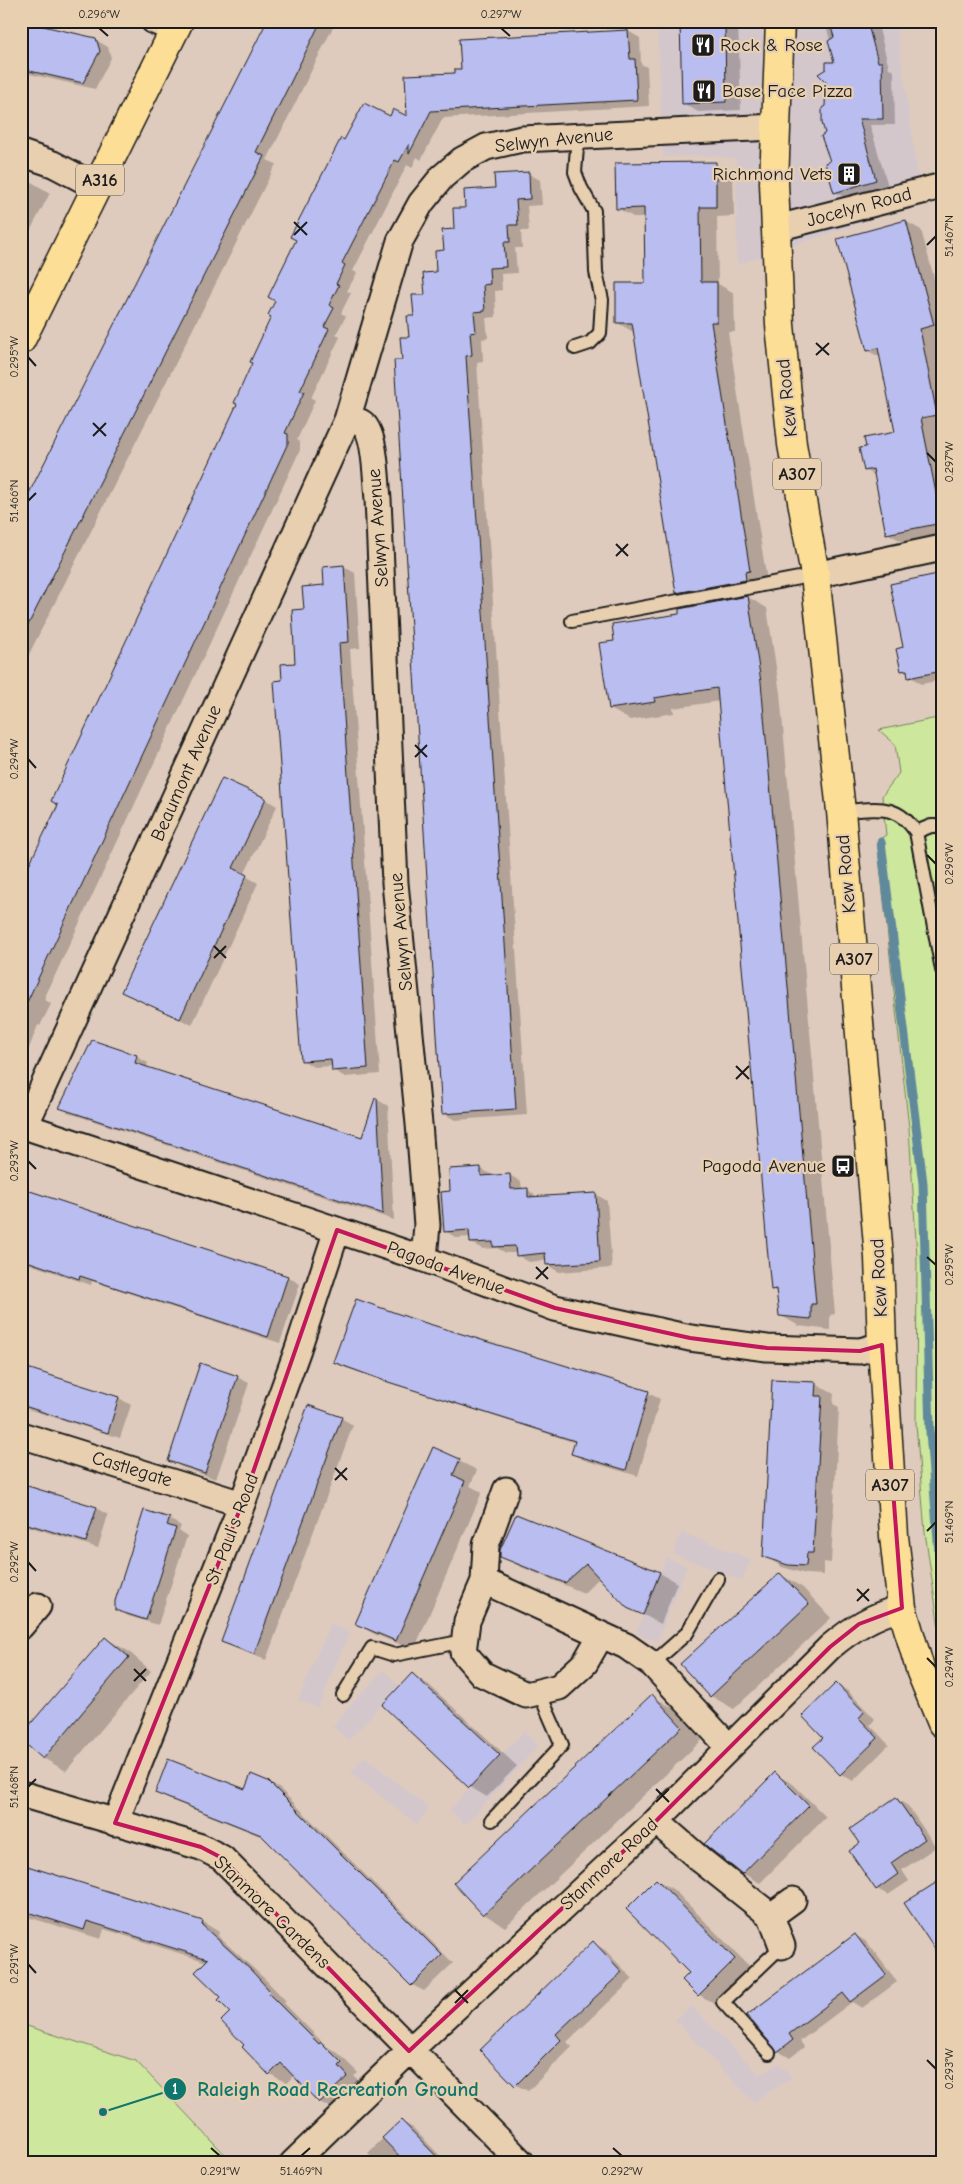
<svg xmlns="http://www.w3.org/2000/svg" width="963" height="2184" font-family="'Comic Neue',sans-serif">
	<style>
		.built { fill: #d4c7cc }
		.green { fill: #cde79d; stroke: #74825c }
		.shadow { fill: #0003 }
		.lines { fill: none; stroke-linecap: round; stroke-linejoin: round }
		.stream { stroke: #60899b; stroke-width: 9 }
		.building { fill: #babdef; stroke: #1c1c1c }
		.lane-casing { stroke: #1c1c1c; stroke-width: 16 }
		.street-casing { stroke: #1c1c1c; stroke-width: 29 }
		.primary-casing { stroke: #1c1c1c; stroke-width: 31 }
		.highway-casing { stroke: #1c1c1c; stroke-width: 31 }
		.lane { stroke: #e8cfb0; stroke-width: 12 }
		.street { stroke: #e8cfb0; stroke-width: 25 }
		.primary { stroke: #fcde96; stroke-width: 28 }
		.highway { stroke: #fcde96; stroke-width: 28 }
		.marked { fill: none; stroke: #c2185b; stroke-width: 4; stroke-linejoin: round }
		.ticks { fill: none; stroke: #1c1c1c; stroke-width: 2 }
		.labels { text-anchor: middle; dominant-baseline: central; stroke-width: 4.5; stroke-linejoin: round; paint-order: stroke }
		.shield { fill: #e8cfb0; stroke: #595248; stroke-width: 1 }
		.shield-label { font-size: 18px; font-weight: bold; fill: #1c1c1c }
		.poi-label { font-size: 19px; fill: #1c1c1c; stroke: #e8cfb0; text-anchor: start }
		.street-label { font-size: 19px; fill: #1c1c1c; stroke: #e8cfb0 }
		.leader { fill: none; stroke: #0f766e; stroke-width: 2 }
		.callout-dot { fill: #0f766e; stroke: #e8cfb0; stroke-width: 2 }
		.mark-label { font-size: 15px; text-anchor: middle; font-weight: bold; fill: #fff }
		.callout-label { font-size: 20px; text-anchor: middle; font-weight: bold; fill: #0f766e; stroke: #e8cfb0; stroke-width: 4.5; stroke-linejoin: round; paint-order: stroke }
		.neatline { fill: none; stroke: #1c1c1c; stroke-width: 2 }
		.ticks-label { font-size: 12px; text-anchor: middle; fill: #1c1c1c }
	</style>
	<rect width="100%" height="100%" fill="#dfcbbd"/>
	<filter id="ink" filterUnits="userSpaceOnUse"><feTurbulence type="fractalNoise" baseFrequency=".02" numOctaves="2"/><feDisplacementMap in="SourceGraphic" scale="10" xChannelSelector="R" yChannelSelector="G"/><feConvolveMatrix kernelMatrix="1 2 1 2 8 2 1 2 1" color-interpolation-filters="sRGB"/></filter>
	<g filter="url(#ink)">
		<path class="built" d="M657,21H896L922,202L737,265L736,159L717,156L663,157Z
			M681,1532L751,1559L742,1581L673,1554Z
			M666,1557L687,1566L657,1642L636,1633Z
			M330,1623L350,1632L318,1708L298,1700Z
			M383,1670L399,1686L348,1741L332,1725Z
			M524,1731L539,1746L465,1825L449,1810Z
			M364,1756L429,1808L417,1825L351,1773Z
			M691,2006L760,2075L779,2063L793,2078L753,2102L675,2020Z"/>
		<path class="green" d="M942,717V1649L925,1532L916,1424L917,1256L909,1128L878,847L880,839L886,835L882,796L899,773L895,744L879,730Z
			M21,2024L136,2061L233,2163H21Z"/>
		<path class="shadow" d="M268,21H336L267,160L276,164L21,670V513Z
			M682,21H738L741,110L698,112L683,103Z
			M825,21H877L889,68L894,71L895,125H870L888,186L847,199L835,192L826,133L827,107L836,64Z
			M21,22L96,40L108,47L111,58L95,89L21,72Z
			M628,31L640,38L641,64L647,67L649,106L443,118L421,160L417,157L412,168L407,165L353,271L357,273L347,291L351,293L341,313L346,316L336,334L340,337L311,398L315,400L297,440L300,442V450L44,999L51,1004L40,1026L38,1025L21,1069V884L239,404L345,141L390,118H408L457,74Z
			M716,164L733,174L734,216L717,217L718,284L734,293L735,332H728L767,581L694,602L677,592L635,333L618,323L646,284L645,218H635L617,208Z
			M529,174L540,180L542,205L527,206L529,231H521L522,248H515L517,273L501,274L502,290L495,291L496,317L486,318L488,338L482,339L483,361L477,362L527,1115L455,1120L443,1113L403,361L415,317L467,209L496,189Z
			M21,176L50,193L21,248Z
			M905,221L921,230L942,307V336L935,338L942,372V425L936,426L942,454V535L903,542L887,533L876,476L865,470L867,448L897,433L882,358L868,351L838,239Z
			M343,566L355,573L360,648L350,649L380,1074L345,1077L333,1070V1066L314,1067L302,1060L283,681L296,664L305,611Z
			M942,574V680L921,684L902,670L904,648Z
			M748,597L767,608L780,693L835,1314L830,1315V1330L799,1326L780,1315L778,1293L772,1289L720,701L673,708L674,713L630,720L610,709L616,642L681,615Z
			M265,799L277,806L244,875L258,883L192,1025L123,992Z
			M137,1057L148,1063L147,1068L363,1139L376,1099L388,1106L394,1220L72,1114L61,1107Z
			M480,1168L492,1175H510L521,1182L522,1189H527L539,1198L596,1194L607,1201L612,1268L559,1272L547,1265V1260L529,1262L517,1255V1253H506L497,1248L483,1249L471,1243V1237L457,1238L445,1231L452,1192Z
			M21,1188L288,1277L300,1284L280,1343L92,1281L91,1285L21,1261Z
			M416,1321L648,1393L660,1399L638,1476L584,1460L572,1454L576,1443L346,1368L335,1362Z
			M21,1368L119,1398L131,1405L120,1438L21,1407Z
			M237,1377L249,1383L216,1479L181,1467L169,1460Z
			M773,1381L816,1384L834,1394L833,1404L839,1407L831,1563L824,1562V1575L806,1574L782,1567L765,1556Z
			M341,1418L353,1425L266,1660L234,1648L222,1641Z
			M434,1449L477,1470L470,1486L482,1492L414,1650L374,1634L357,1624Z
			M21,1485L96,1508L108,1515L98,1548L21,1524Z
			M516,1516L660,1573L677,1583L661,1624L628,1607L600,1577L584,1593L519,1566L501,1556Z
			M169,1519L181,1526L179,1531L187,1536L158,1625L128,1616L116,1609Z
			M780,1574L803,1588L831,1618L734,1709L711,1696Z
			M105,1638L128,1651L151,1671L66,1771L43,1758Z
			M412,1674L429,1685L517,1766L487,1797L470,1787Z
			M836,1684L848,1691L875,1719L870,1725L889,1745L853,1781L841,1774L825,1738Z
			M652,1696L673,1708L702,1740L505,1927L484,1914Z
			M775,1774L793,1784L826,1817L760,1883L742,1873Z
			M268,1782L280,1789L453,1963L424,1991L412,1985L265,1838L168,1799L156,1792L246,1791Z
			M897,1799L908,1806L936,1847L902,1870L909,1881L888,1895L877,1889L862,1844Z
			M21,1864L203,1922L219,1932L218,1936L266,1980L286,2001L284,2003L326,2046L338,2053L358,2073L354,2076L364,2086L337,2112L320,2102L294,2075L287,2083L270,2074L246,2045L207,1962L104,1929L101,1939L21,1915Z
			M657,1880L674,1890L752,1969L716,2005L698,1994Z
			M855,1935L867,1942L897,1982L862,2008L852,2002L800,2041L804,2047L790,2058L778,2051L748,2015Z
			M593,1943L605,1950L633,1979L567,2042L572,2047L528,2091L516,2085Z
			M401,2121L413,2128L447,2163H377L368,2153Z
			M666,2160L671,2163H662Z"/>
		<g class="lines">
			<path class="stream" d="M881,842L923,1183L930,1432L942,1595"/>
		</g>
		<path class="building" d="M21,21L96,38L100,51L83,83L21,69Z
			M267,21H321L256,152L264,156L21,639V509Z
			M680,21H725L726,102L682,104Z
			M829,21H867L878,62H882L883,119H859L876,180L834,193L825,163L830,161L821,136L825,133L822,123V108L825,106L826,82L818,74L826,69V62H834L828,41L834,37Z
			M628,30L630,59H635L637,100L431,111L409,154V144L399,162L395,160L342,263L345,265L336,284L339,285L329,305L334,308L324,327L329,329L300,391L304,392L285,433L288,434V443L21,1015V881L58,805L51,801L237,404L234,403L252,363L250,362L271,317L268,315L275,301L268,297L296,240L290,237L341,138L344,140L364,103L390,116L393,109L407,116L405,75L455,73V69H461L459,39Z
			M716,162V207H700L701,282H717V322H711L750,571L745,572L746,580L676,593L632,323H616V283H645L644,208L616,209L615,163Z
			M529,172L530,199L516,200L518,225H509L510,242H504L506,267L489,268L490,284L483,285L485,311L474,312L476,332L470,333L472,355L466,356L516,1109L442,1114L394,360H402L400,337H409L407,316H414L412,295H425L423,273L436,272L435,251L444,250L442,230L454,229L453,208H465L464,190L495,188L494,174Z
			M906,220L934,325L920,329L937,415L921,418L942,523L886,534L873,469L864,471L859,448L866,447L864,438L895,432L878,348L867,351L837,239Z
			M344,565L349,642L339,643L368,1068L332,1071L331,1059L301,1061L274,681L282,680L281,664L295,663L292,610L304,609L302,587L324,585L323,567Z
			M942,573V671L908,678L907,670L901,671L896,649L903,647L890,584Z
			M748,596L761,682L816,1304H811V1319L779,1316L776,1289L771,1290L717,688L654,698L655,702L609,709L599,643L614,641L612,624L679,614V609Z
			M222,778L266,798L233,868L247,875L180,1019L121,992Z
			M92,1040L137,1055L135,1063L362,1137L375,1098H377L383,1214L59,1108Z
			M481,1167V1176L510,1174L511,1189L528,1188V1197L596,1193L600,1262L546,1265L545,1253L516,1256L515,1246L493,1247V1242L470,1243L469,1230L444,1232L441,1192L450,1191L449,1169Z
			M21,1188L288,1276L268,1337L80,1276L79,1279L21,1259Z
			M356,1299L416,1320L649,1391L626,1470L571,1454L575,1441L385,1381L333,1362Z
			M200,1363L238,1376L205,1473L168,1461Z
			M21,1366L119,1397L108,1433L21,1405Z
			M772,1380L816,1382L815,1396H822L813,1553H807L806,1566L788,1565L763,1557Z
			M308,1405L342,1417L254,1654L221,1642Z
			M433,1447L460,1459L453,1475L465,1481L396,1641L355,1624Z
			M21,1484L97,1507L86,1542L21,1522Z
			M144,1510L170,1518L167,1525L176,1528L146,1620L115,1610V1601Z
			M516,1514L660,1572L643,1615L627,1608L586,1564L565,1583L500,1557V1550Z
			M780,1573L809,1604L710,1697L680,1664Z
			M105,1637L129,1657L43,1759L21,1740V1735Z
			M412,1673L500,1755L469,1788L382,1705Z
			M836,1683L864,1712L859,1718L878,1738L840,1775L813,1747L823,1738L802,1716Z
			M652,1694L682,1727L483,1915L453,1883Z
			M168,1759L245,1789L251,1774L268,1781L442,1955L411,1986L261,1835L155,1793Z
			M775,1772L809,1806L742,1874L704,1844Z
			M896,1797L925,1839L891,1863L898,1874L876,1890L849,1851L860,1843L850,1829Z
			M21,1864L203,1921L202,1925L250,1969L270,1991L268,1993L319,2044L321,2042L342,2063L339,2066L348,2076L319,2103L281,2063L269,2075L242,2047L244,2045L221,2021L230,2012L218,2000L221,1997L195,1972L208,1959L87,1921L84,1930L21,1910Z
			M656,1879L735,1959L698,1996L682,1980L689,1973L626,1909Z
			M942,1879V1960L904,1903Z
			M855,1934L886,1975L850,2002L843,1993L789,2034L793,2040L777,2052L747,2015Z
			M593,1941L622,1972L556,2034L561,2040L515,2086L480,2050Z
			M401,2120L443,2163H406L382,2138Z"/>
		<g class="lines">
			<g class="lane-casing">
				<path id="lane" d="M575,348L590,343L600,333L602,300L596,272L594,211L581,188L575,172L578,136
					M572,621L815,575
					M841,811C874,810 895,801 916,832L942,970
					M916,832L931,826H942
					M652,1664L687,1633L718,1579
					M343,1695L372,1648L394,1655L464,1641
					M492,1820L562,1745L539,1692
					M769,2053L723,2002L782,1946"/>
			</g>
			<g class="street-casing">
				<path id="street" d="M154,21L175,30
					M21,153L53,164L97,187
					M777,228L942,186
					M347,420C352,421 358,420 362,423C376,433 376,482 378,499L395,883L419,1124L427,1225L424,1259
					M815,575L942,548
					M21,1125L424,1259L555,1308L690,1338L767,1348L860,1351L882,1345
					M25,1126L347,420L400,241L421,203L442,177L462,160L486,147L522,139L776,127
					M21,1435L242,1504
					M506,1490L486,1545L484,1581L467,1621L463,1652L482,1674L526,1695L559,1687L585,1663L601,1635
					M484,1581L626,1646L652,1664L729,1747
					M21,1626L38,1606
					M21,1794L201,1847L222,1858L522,2163
					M656,1821L702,1861L771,1916L782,1946
					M115,1823L242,1504L298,1349L337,1230
					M771,1916L793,1900
					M293,2163L409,2051L656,1821L830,1647C853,1628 873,1615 902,1608"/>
			</g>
			<g class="primary-casing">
				<path id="primary" d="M780,21L774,183L780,325L792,444L815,575L841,811L879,1257L882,1345L894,1536L902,1608L921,1672L942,1723"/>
			</g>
			<g class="highway-casing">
				<path id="highway" d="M21,340L179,21"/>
			</g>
			<use href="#lane" class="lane"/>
			<use href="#street" class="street"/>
			<use href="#primary" class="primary"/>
			<use href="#highway" class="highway"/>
		</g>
	</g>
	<path class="marked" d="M337,1230L555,1308L690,1338L767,1348L860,1351L882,1345L902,1608L859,1624L830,1647L656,1821L409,2051L222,1858L201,1847L115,1823L242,1504Z"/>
	<path class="ticks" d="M99,28L108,36M501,28L510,36M294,222L307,235M294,235L307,222M927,245L936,236M816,343L829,355M816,355L829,343M28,357L36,366M93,423L106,436M93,436L106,423M927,453L936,462M28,501L36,493M616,544L628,556M616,556L628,544M415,745L427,757M415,757L427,745M28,759L36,768M927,855L936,864M214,946L226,958M214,958L226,946M736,1066L749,1079M736,1079L749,1066M28,1161L36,1169M927,1257L936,1265M536,1267L548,1279M536,1279L548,1267M335,1468L347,1480M335,1480L347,1468M927,1531L936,1522M28,1562L36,1571M857,1589L869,1601M857,1601L869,1589M927,1658L936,1667M134,1669L146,1681M134,1681L146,1669M28,1787L36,1779M656,1789L669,1802M656,1802L669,1789M28,1964L36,1973M455,1990L468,2003M455,2003L468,1990M927,2060L936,2069M211,2148L220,2156M613,2148L622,2156M301,2156L310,2148"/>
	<defs>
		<g id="restaurant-square" transform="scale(1.25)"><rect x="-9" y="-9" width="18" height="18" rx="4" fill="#1c1c1c" stroke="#e8cfb0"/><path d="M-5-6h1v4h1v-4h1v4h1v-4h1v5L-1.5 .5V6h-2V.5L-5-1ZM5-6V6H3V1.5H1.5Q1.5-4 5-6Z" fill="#fff"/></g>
		<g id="building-square" transform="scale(1.25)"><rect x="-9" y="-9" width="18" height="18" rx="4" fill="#1c1c1c" stroke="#e8cfb0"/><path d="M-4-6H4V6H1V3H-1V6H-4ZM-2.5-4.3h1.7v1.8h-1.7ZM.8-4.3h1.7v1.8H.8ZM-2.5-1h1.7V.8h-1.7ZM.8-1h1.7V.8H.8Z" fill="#fff"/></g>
		<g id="bus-square" transform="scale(1.25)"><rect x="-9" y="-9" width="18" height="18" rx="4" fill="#1c1c1c" stroke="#e8cfb0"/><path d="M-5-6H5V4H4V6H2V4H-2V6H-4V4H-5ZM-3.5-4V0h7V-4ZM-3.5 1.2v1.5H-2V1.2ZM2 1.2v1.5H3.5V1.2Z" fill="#fff"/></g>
	</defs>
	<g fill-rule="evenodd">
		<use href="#restaurant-square" x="703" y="45"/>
		<use href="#restaurant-square" x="704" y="91"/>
		<use href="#building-square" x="849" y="174"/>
		<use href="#bus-square" x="843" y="1166"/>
	</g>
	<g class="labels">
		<g class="shield">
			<rect x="76" y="164.5" width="48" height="31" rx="4"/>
			<rect x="773" y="458.5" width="48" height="31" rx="4"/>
			<rect x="830" y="943.5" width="48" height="31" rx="4"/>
			<rect x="866" y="1469.5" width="48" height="31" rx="4"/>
		</g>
		<g class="shield-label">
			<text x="100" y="180">A316</text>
			<text x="797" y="474">A307</text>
			<text x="854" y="959">A307</text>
			<text x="890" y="1485">A307</text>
		</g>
		<g class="poi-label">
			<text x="720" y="45">Rock &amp; Rose</text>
			<text x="722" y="91">Base Face Pizza</text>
			<text x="832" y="174" text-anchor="end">Richmond Vets</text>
			<text x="826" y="1166" text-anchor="end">Pagoda Avenue</text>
		</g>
		<g class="street-label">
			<text transform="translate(554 140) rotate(-6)">Selwyn Avenue</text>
			<text transform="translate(859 207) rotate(-15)">Jocelyn Road</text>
			<text transform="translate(787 398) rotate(-96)">Kew Road</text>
			<text transform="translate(378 528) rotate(-94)">Selwyn Avenue</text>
			<text transform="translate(186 773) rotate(-66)">Beaumont Avenue</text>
			<text transform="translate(846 874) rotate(-95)">Kew Road</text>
			<text transform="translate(401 932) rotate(-95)">Selwyn Avenue</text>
			<text transform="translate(446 1268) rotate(20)">Pagoda Avenue</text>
			<text transform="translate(879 1278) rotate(-93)">Kew Road</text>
			<text transform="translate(132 1469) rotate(17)">Castlegate</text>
			<text transform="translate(232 1529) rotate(-69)">St. Paul’s Road</text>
			<text transform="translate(609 1864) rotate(-43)">Stanmore Road</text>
			<text transform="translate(272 1912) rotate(44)">Stanmore Gardens</text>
		</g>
	</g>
	<path class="leader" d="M103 2112L175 2089"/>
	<g class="callout-dot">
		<circle cx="103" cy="2112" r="5"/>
		<circle cx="175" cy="2089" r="12"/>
	</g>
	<g class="mark-label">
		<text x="175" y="2094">1</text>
	</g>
	<g class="callout-label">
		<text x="338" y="2096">Raleigh Road Recreation Ground</text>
	</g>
	<rect width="963" height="2184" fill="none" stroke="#e8cfb0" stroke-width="55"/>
	<rect x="28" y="28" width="908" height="2128" class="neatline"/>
	<g class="ticks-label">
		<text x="99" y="18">0.296°W</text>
		<text x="501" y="18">0.297°W</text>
		<text transform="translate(949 236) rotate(-90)" y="4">51.467°N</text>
		<text transform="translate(14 357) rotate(-90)" y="4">0.295°W</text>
		<text transform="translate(949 462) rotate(-90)" y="4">0.297°W</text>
		<text transform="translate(14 501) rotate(-90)" y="4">51.466°N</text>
		<text transform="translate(14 759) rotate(-90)" y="4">0.294°W</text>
		<text transform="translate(949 864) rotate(-90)" y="4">0.296°W</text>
		<text transform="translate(14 1161) rotate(-90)" y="4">0.293°W</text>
		<text transform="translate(949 1265) rotate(-90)" y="4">0.295°W</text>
		<text transform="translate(949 1522) rotate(-90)" y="4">51.469°N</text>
		<text transform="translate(14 1562) rotate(-90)" y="4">0.292°W</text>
		<text transform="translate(949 1667) rotate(-90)" y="4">0.294°W</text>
		<text transform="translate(14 1787) rotate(-90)" y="4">51.468°N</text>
		<text transform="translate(14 1964) rotate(-90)" y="4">0.291°W</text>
		<text transform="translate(949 2069) rotate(-90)" y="4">0.293°W</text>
		<text x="220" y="2175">0.291°W</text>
		<text x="301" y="2175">51.469°N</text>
		<text x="622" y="2175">0.292°W</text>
	</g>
</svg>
